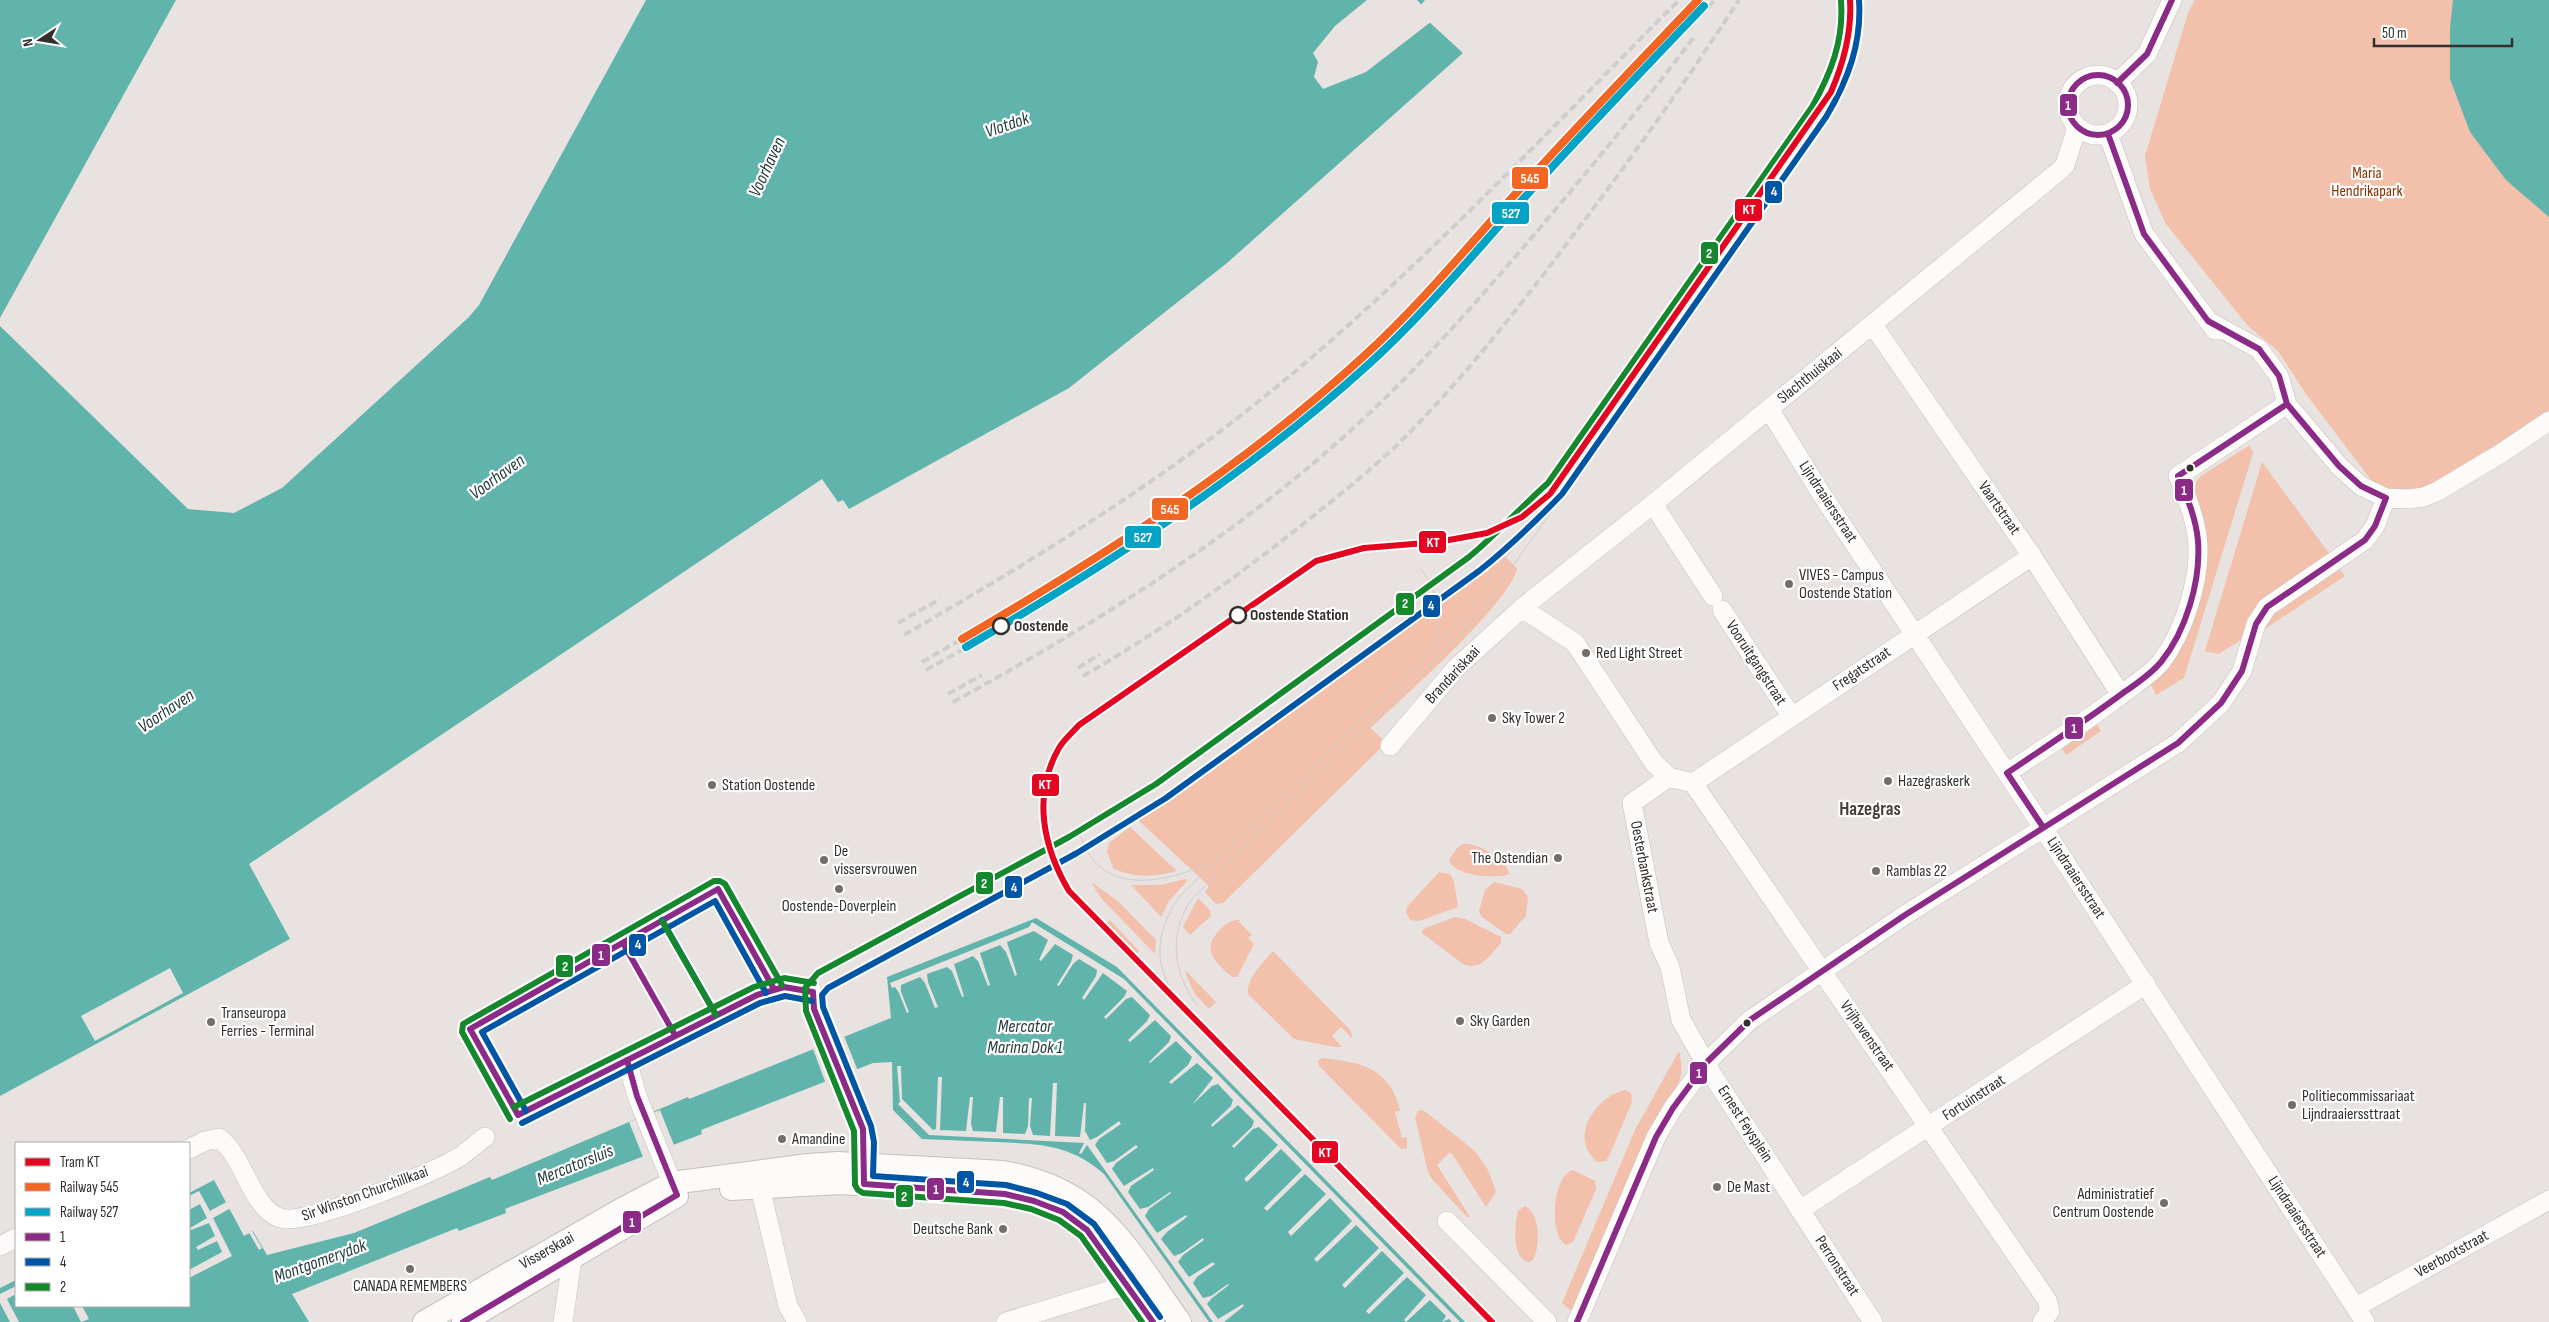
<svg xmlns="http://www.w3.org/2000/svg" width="2549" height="1322" font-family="'Sofia Sans Condensed',sans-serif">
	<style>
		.green { fill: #f2c0ab }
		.water { fill: #61b4ac }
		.pier { fill: #e8e2e0 }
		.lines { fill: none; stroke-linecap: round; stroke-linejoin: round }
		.minor-casing { stroke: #c4c0be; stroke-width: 20 }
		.tertiary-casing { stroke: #c4c0be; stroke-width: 24 }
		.minor { stroke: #fcfbfa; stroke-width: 19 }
		.tertiary { stroke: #fcfbfa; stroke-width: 22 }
		.tram { stroke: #cfcecc; stroke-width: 1 }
		.rail { stroke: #cfcecc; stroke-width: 4; stroke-dasharray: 8 4; stroke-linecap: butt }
		.bus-1-casing { stroke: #fff; stroke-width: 10 }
		.bus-2-casing { stroke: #fff; stroke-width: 10 }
		.bus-3-casing { stroke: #fff; stroke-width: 10 }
		.bus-1 { stroke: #8c2b87; stroke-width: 6 }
		.bus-2 { stroke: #0056a4; stroke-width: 6 }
		.bus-3 { stroke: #15882e; stroke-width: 6 }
		.rail-1-casing { stroke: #fff; stroke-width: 11 }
		.rail-2-casing { stroke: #fff; stroke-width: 11 }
		.rail-1 { stroke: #f26522; stroke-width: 8 }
		.rail-2 { stroke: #03a3c6; stroke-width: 8 }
		.tram-1-casing { stroke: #fff; stroke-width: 10 }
		.tram-1 { stroke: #e40521; stroke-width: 6 }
		.bus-dot { fill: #332f2d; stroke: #fff; stroke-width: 2 }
		.poi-dot { fill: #726e6c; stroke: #fff; stroke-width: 2 }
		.stop-dot { fill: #fff; stroke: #332f2d; stroke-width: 2.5 }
		.labels { text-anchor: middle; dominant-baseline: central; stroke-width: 4.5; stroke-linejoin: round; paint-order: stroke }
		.park-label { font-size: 16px; fill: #893403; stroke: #fff }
		.street-label { font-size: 16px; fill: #332f2d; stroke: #fff }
		.poi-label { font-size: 16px; fill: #332f2d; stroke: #fff; text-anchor: start }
		.stop-label { font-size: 16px; font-weight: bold; fill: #332f2d; stroke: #fff; text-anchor: start }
		.water-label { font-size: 18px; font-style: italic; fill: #253e3b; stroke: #fff }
		.quarter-label { font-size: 19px; font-weight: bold; fill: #48403d; stroke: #fff }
		.line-badge { stroke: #fff; stroke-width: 2 }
		.badge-label { font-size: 14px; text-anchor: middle; font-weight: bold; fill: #fff }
	</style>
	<rect width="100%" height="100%" fill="#e8e2e0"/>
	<path class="green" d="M2195,0H2549V415L2428,490L2390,494L2371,480L2306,394L2278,351L2248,326L2166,224L2150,189L2145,156L2188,13Z
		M2250,445L2253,453L2184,678L2156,695L2150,683L2184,638L2196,482L2202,475Z
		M2262,462L2331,556L2259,605L2251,614L2243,639L2218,654L2205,651Z
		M1504,555L1517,569C1508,605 1402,698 1371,728L1386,743L1223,903L1216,904L1205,892L1209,886L1138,820Z
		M2338,566L2345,576L2257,634L2264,619Z
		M2097,725L2101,731L2066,755L2062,748Z
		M1130,827L1177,871C1154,877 1137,878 1114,869L1107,852L1109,843Z
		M1463,844C1477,842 1508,860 1509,874C1496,879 1453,876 1449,860L1457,848Z
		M1439,872L1450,874L1454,881L1458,907L1419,921L1410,920L1406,912L1407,907Z
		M1185,879L1187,881L1169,901L1161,917L1131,885H1161Z
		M1091,882L1118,901L1156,940L1155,954L1101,898Z
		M1494,882L1522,889L1528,897L1526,916L1510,934H1506L1482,917L1479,911L1485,890Z
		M1198,898L1210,910L1211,916L1190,935L1183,927Z
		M1455,917L1465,919L1501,937V943C1491,954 1480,972 1463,964L1422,933L1423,929Z
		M1110,920L1139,951L1136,954L1107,923Z
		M1236,920H1240L1239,922L1252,935L1248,938L1254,944L1237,977H1232C1218,965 1201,951 1217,933C1222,927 1227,922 1236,920Z
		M1273,951L1351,1031L1352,1038L1341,1027L1332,1036L1342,1047H1335L1294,1039L1248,994C1246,978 1264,962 1273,951Z
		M1184,969L1216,1002L1209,1009L1194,993Z
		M1679,1051C1685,1077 1680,1082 1666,1103L1572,1311L1562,1303L1635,1130Z
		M1322,1058C1361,1062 1390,1068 1400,1110L1395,1112L1402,1138L1407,1137V1148L1401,1149L1398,1146L1319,1066L1318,1061Z
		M1625,1090L1631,1093L1632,1102L1610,1154L1606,1161L1597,1162C1592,1157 1586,1150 1585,1142C1581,1120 1604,1094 1625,1090Z
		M1423,1110L1475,1151L1488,1170L1496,1192L1486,1207L1452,1154L1450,1152L1437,1165L1470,1217H1467L1432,1179L1428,1172L1415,1117L1418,1111Z
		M1573,1170L1595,1181L1596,1189L1573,1242L1566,1245C1548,1235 1553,1174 1573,1170Z
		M1525,1206C1541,1214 1540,1247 1533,1260L1529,1262C1511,1259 1515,1224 1518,1211Z"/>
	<path class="water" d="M0,0H176L0,318Z
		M646,0H1425L1416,10L1463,53L1227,263L1069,388L849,509L843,500L838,502L822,479L249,864L290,939L0,1096V326L188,509L234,513L282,488L469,317L479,305Z
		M2453,0H2549V217L2506,180L2470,132L2450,79V28Z
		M1036,918L1117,967L1465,1322H1209L1104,1174C1070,1144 1039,1144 996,1142C971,1141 946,1140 922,1139L893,1110L892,1062L873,1063L701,1130L702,1134L505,1209L506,1213L459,1231L457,1228L292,1294L309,1322H0V1288L16,1280V1306H189V1193L214,1180L244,1236L253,1231L267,1255L354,1233L490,1177L492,1180L688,1097L689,1099L891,1018L887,977Z"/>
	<path class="pier" d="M1367,0H1417L1423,6L1419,10L1432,21L1366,72L1323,89L1314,77L1318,62L1313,53L1335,26Z
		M1032,922L1124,979L1460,1322H1452L1449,1319L1442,1322L1446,1316L1430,1300L1406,1322L1404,1320L1426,1295L1407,1277L1369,1314L1366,1311L1404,1273L1382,1251L1345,1288L1342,1285L1379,1248L1356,1225L1317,1262L1314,1259L1352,1221L1330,1198L1291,1236L1288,1232L1326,1194L1305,1174L1267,1211L1264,1208L1302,1170L1281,1149L1247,1182L1244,1179L1278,1145L1259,1127L1253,1129L1234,1148L1232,1146L1252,1127L1254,1121L1238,1105L1212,1127L1211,1125L1231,1106L1233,1100L1218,1084L1212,1086L1192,1105L1213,1078L1197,1063L1171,1084L1169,1082L1188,1065L1192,1057L1176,1041L1150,1063L1149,1062L1169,1042L1171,1036L1155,1020L1130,1042L1128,1040L1147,1021L1150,1015L1132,997L1126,999L1106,1019L1104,1017L1124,997L1127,991L1103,973L1084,1000L1082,998L1096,976L1097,970L1079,959L1073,964L1059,986L1057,985L1071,962L1073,955L1055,944L1041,961L1039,960L1048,940L1034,931L1007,942L1017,975L1015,976L1006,952L1000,945L980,953L990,985L988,986L978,961L973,956L954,964L964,996L962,997L952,971L947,967L927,974L928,982L938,1007L935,1008L925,983L920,977L901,985V992L909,1012L907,1013L899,993L895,987L892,988L890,983L1029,927Z
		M170,968L183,993L95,1041L81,1016Z
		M844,1036L858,1071L826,1084L813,1049Z
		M897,1066H901L902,1099L933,1130L936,1129L938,1077H942L940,1130L966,1131L970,1097H973L971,1124L973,1131L996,1132L1000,1097H1003V1133L1025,1134L1028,1126L1029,1098H1032L1030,1126L1033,1135L1050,1136L1053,1083H1057L1055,1136L1080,1137L1084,1103H1086L1085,1131L1090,1140L1097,1137L1119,1121L1121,1124L1099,1139L1095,1145L1107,1163L1114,1161L1136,1145L1138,1147L1116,1163L1112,1169L1124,1186L1153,1168L1154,1170L1131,1186L1128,1192L1140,1209L1148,1207L1170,1192L1171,1193L1149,1209L1145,1216L1157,1233L1186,1215L1187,1217L1167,1232L1161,1239L1174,1256L1182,1253L1203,1238L1204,1240L1183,1255L1178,1262L1189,1277L1213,1262L1215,1264L1197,1277L1193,1283L1203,1298L1211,1296L1228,1284L1229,1285L1212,1298L1207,1304L1218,1319L1243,1304L1244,1306L1224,1322H1213L1087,1145L1081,1154L1079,1153L1084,1143L929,1135L898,1104L900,1102Z
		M660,1110L674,1145L643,1157L629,1122Z
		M199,1191L210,1211L228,1201L231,1208L213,1218L232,1256L189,1278V1270L222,1252L217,1241L198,1250L196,1247L215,1236L209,1223L191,1230L190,1228L207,1218L200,1204L189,1210V1196Z
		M251,1229L262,1248L259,1250L248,1231Z
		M16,1286V1294L7,1299L19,1322H10L0,1303V1294Z
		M73,1306H82L89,1319L81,1322Z"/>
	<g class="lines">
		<g class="minor-casing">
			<path id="minor" d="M2068 105a30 30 0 1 1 60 0a30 30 0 1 1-60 0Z
				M2117,83L2147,54L2172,0
				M2108,134L2144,234L2215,330
				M2208,321L2259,349L2279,376L2287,404L2339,466L2361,486L2386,498L2409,499L2424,497L2438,491L2500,454L2549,421
				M1873,325L2032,556L2121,695
				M1769,409L1822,495L2032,811L2365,1322
				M1653,504L1713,596
				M1522,608L1575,643L1654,763L1669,777
				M1722,610L1791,716
				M1390,746L1456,668L1522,608L1653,504L2059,171L2065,165L2077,127
				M2007,773C2046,747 2086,722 2123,693C2135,684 2151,674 2161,662C2173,646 2182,627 2188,608C2205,555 2200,526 2178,476L2287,404
				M1669,777L1693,783L2047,1300L2050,1311L2042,1322
				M1669,777L1632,803L1659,943L1670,967L1681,1020L1713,1076L1873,1322
				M1693,783L2032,556
				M813,992L814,1009L863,1129L865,1143V1178
				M627,1060L637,1096L672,1183
				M189,1149L205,1141L219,1138C244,1156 251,1208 280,1218C306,1227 436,1172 461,1156C469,1150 477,1143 485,1137
				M760,1187L788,1306L797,1322
				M1800,1210L2146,984
				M1447,1221L1547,1322
				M0,1246L16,1238
				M2356,1307L2549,1200
				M563,1322L571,1267L568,1261
				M1006,1322L1127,1285
				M1577,1322L1656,1137L1673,1108L1708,1061L1750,1020L1905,915L2178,743L2221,703L2242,671L2256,624L2267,607L2365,540L2375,526L2386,498"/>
		</g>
		<g class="tertiary-casing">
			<path id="tertiary" d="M731,1189L842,1183L1005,1194L1034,1201L1063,1212L1087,1230L1153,1322
				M424,1322L622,1209L672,1183L808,1165L838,1163L1003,1172C1101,1189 1127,1248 1180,1322
				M463,1322L677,1196"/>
		</g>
		<use href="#minor" class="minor"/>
		<use href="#tertiary" class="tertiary"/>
		<path class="tram" d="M1421,569C1438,591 1443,619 1435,645
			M1078,826C1093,896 1157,886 1207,864
			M1198,1006C1173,974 1168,935 1191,900L1445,650L1477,616L1564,494
			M1182,1007C1154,968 1152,938 1179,897L1435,646L1468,610L1555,489"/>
		<path class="rail" d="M898,623L940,599
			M904,635C1018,569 1130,501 1235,420C1395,296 1536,143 1679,0
			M922,662L962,639
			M1078,668L1100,654
			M926,670C1074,588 1219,498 1345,385C1414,323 1474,253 1537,185C1595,122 1655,61 1715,0
			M1083,676C1161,631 1236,578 1307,521C1337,497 1367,473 1395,447C1459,384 1514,314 1568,242C1628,163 1685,83 1739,0
			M948,694L982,675
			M953,702C1097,623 1239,534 1360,422C1427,360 1486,291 1545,222C1596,161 1646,101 1694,37"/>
		<g class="bus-1-casing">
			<path id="bus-1" d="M2068 105a30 30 0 1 1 60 0a30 30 0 1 1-60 0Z
				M2117,83L2147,54L2172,0
				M2043,827L2007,773C2046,747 2085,721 2123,693C2136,684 2150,675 2161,662C2186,631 2201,581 2198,541C2196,518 2187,497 2178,476L2287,404
				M623,943L675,1035
				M813,992L814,1009L863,1129L864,1184L1005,1194L1034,1201L1063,1212L1087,1230L1153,1322
				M518,1115L470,1029L718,889L774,989
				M518,1115L757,995L784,987L813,992
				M463,1322L677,1195L637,1096L627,1060
				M1577,1322L1656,1137L1673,1108L1708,1061L1750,1020L1905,915L2178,743L2221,703L2242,671L2256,624L2267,607L2365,540L2375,526L2386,498L2361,486L2339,466L2287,404L2279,376L2259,349L2208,321L2144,234L2108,134"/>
		</g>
		<g class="bus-2-casing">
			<path id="bus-2" d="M662,920L716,1015
				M526,1111L482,1032L715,901L766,993
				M522,1123L760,1003L785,996L812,1001
				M1160,1317L1094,1224L1067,1204L1037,1193L1006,1185L873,1176L874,1142L871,1126L823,1007L822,995L828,988L1077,853L1166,798L1479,571C1509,547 1536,521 1562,494L1826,117C1848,80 1862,43 1859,0"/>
		</g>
		<g class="bus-3-casing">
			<path id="bus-3" d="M662,921L716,1015
				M514,1107L754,987L784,978L814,983
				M510,1119L462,1032L463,1024L714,881H720L725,884L782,985
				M1142,1322L1081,1236L1059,1220L1031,1209L1004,1203L863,1193L858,1190L855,1185L854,1131L806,1011L805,988L818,973L1069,837L1156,784L1469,557C1497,534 1521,507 1548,483L1812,107C1831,73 1844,40 1841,1"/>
		</g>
		<use href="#bus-1" class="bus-1"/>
		<use href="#bus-2" class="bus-2"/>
		<use href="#bus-3" class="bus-3"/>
		<g class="rail-1-casing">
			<path id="rail-1" d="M962,639C1104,556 1243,467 1364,356C1420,305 1468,246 1519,190C1577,126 1638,63 1698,0"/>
		</g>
		<g class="rail-2-casing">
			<path id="rail-2" d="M966,647C1109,564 1248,474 1370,363C1426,312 1474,253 1525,197C1583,132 1644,69 1704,6"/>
		</g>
		<use href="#rail-1" class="rail-1"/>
		<use href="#rail-2" class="rail-2"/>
		<g class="tram-1-casing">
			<path id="tram-1" d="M1492,1322L1069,891C1043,847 1032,795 1059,748C1064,739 1072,733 1079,725L1316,561L1364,548L1438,542L1487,533L1522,517L1550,494L1831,92C1844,62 1852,33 1850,0"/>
		</g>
		<use href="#tram-1" class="tram-1"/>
	</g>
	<g class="bus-dot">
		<circle cx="2190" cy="468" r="4.5"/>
		<circle cx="1747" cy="1023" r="4.5"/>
	</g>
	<g class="poi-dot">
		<circle cx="1789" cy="584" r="5"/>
		<circle cx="1586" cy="653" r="5"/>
		<circle cx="1492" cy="718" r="5"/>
		<circle cx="1888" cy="781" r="5"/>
		<circle cx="712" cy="785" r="5"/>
		<circle cx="1558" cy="858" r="5"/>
		<circle cx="824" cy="860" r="5"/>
		<circle cx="1876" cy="871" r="5"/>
		<circle cx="839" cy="889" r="5"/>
		<circle cx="1460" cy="1021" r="5"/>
		<circle cx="211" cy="1022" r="5"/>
		<circle cx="2292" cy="1105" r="5"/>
		<circle cx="782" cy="1139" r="5"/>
		<circle cx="1717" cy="1187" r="5"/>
		<circle cx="2164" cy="1203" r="5"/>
		<circle cx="1003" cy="1229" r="5"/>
		<circle cx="410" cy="1269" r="5"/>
	</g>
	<g class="stop-dot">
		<circle cx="1238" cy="615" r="8"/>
		<circle cx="1001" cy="626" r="8"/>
	</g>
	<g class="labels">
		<g class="park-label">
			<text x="2367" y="173">Maria<tspan x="2367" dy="18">Hendrikapark</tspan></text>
		</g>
		<g class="street-label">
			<text transform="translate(1810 376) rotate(-39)">Slachthuiskaai</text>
			<text transform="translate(1828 502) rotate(57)">Lijndraaiersstraat</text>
			<text transform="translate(1999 508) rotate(55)">Vaartstraat</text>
			<text transform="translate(1756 663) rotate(57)">Vooruitgangstraat</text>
			<text transform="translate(1862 669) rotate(-34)">Fregatstraat</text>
			<text transform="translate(1453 675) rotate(-47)">Brandariskaai</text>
			<text transform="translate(1644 867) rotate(79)">Oesterbankstraat</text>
			<text transform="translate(2076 878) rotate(57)">Lijndraaiersstraat</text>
			<text transform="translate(1867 1036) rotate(55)">Vrijhavenstraat</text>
			<text transform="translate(1974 1098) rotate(-33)">Fortuinstraat</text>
			<text transform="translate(1745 1124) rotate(57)">Ernest Feysplein</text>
			<text transform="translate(365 1194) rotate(-20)">Sir Winston Churchillkaai</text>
			<text transform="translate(2297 1217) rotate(57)">Lijndraaiersstraat</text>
			<text transform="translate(547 1251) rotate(-29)">Visserskaai</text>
			<text transform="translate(2452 1254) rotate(-29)">Veerbootstraat</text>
			<text transform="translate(1837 1266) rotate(57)">Perronstraat</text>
		</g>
		<g class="poi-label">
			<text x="1799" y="575">VIVES - Campus<tspan x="1799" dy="18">Oostende Station</tspan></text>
			<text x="1596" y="653">Red Light Street</text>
			<text x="1502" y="718">Sky Tower 2</text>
			<text x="1898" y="781">Hazegraskerk</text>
			<text x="722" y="785">Station Oostende</text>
			<text x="834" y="851">De<tspan x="834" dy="18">vissersvrouwen</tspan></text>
			<text x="1548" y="858" text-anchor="end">The Ostendian</text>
			<text x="1886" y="871">Ramblas 22</text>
			<text x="839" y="906" text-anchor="middle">Oostende-Doverplein</text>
			<text x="221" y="1013">Transeuropa<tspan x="221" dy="18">Ferries - Terminal</tspan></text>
			<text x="1470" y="1021">Sky Garden</text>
			<text x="2302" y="1096">Politiecommissariaat<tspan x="2302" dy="18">Lijndraaierssttraat</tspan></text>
			<text x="792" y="1139">Amandine</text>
			<text x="1727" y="1187">De Mast</text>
			<text x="2154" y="1194" text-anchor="end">Administratief<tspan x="2154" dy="18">Centrum Oostende</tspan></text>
			<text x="993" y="1229" text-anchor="end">Deutsche Bank</text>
			<text x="410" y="1286" text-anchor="middle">CANADA REMEMBERS</text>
		</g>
		<g class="stop-label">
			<text x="1250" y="615">Oostende Station</text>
			<text x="1014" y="626">Oostende</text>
		</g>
		<g class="water-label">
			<text transform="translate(1007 125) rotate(-19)">Vlotdok</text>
			<text transform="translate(767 167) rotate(-65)">Voorhaven</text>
			<text transform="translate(497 477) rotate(-36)">Voorhaven</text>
			<text transform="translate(166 711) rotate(-34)">Voorhaven</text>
			<text x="1025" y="1026">Mercator<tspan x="1025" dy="21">Marina Dok 1</tspan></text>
			<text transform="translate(575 1165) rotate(-22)">Mercatorsluis</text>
			<text transform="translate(320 1261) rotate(-20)">Montgomerydok</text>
		</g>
		<g class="quarter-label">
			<text x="1870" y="809">Hazegras</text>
		</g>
	</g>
	<g class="line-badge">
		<rect x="2059" y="93" width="19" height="24" rx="5" fill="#8c2b87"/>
		<rect x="1511" y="166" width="38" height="24" rx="5" fill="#f26522"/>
		<rect x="1764" y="180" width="19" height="24" rx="5" fill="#0056a4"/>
		<rect x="1734" y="198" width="29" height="24" rx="5" fill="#e40521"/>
		<rect x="1491" y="201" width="39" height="24" rx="5" fill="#03a3c6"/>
		<rect x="1700" y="241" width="19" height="24" rx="5" fill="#15882e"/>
		<rect x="2174" y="478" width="20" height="24" rx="5" fill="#8c2b87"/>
		<rect x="1151" y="497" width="38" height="24" rx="5" fill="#f26522"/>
		<rect x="1124" y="525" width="38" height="24" rx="5" fill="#03a3c6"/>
		<rect x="1418" y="530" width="29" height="24" rx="5" fill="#e40521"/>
		<rect x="1395" y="592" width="20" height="24" rx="5" fill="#15882e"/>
		<rect x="1422" y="594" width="19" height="24" rx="5" fill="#0056a4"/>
		<rect x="2064" y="716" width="20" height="24" rx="5" fill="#8c2b87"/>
		<rect x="1031" y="773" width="29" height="24" rx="5" fill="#e40521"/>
		<rect x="975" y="871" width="19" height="24" rx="5" fill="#15882e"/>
		<rect x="1004" y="875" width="19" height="24" rx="5" fill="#0056a4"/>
		<rect x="628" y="933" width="19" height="24" rx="5" fill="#0056a4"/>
		<rect x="591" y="943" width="20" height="24" rx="5" fill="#8c2b87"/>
		<rect x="555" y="954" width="19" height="24" rx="5" fill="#15882e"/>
		<rect x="1689" y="1061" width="19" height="24" rx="5" fill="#8c2b87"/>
		<rect x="1311" y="1140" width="28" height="24" rx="5" fill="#e40521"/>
		<rect x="956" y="1170" width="19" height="24" rx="5" fill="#0056a4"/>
		<rect x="926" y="1177" width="19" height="24" rx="5" fill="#8c2b87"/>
		<rect x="895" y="1184" width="19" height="24" rx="5" fill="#15882e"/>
		<rect x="622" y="1210" width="20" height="24" rx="5" fill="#8c2b87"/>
	</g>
	<g class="badge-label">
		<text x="2068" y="110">1</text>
		<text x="1530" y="183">545</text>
		<text x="1774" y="196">4</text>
		<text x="1749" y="214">KT</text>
		<text x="1511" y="218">527</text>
		<text x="1709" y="258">2</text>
		<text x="2184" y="495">1</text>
		<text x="1170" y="514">545</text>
		<text x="1143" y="542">527</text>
		<text x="1433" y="547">KT</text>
		<text x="1405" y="608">2</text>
		<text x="1431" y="610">4</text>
		<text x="2074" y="733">1</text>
		<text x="1045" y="789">KT</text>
		<text x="984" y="888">2</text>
		<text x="1014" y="892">4</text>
		<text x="638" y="949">4</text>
		<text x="601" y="960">1</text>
		<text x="565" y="971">2</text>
		<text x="1699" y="1078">1</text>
		<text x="1325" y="1157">KT</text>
		<text x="966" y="1187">4</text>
		<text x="936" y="1194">1</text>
		<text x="904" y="1201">2</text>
		<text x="632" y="1227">1</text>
	</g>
	<rect x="15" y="1142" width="175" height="165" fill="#ffffff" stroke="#adacab"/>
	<rect x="25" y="1158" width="25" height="8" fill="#e40521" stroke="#adacab"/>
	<text x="60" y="1167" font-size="15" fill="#332f2d">Tram KT</text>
	<rect x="25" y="1183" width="25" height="8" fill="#f26522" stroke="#adacab"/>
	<text x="60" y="1192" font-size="15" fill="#332f2d">Railway 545</text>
	<rect x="25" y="1208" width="25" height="8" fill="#03a3c6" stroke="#adacab"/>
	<text x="60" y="1217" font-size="15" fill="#332f2d">Railway 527</text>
	<rect x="25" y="1233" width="25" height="8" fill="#8c2b87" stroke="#adacab"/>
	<text x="60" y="1242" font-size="15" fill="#332f2d">1</text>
	<rect x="25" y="1258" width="25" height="8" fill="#0056a4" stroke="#adacab"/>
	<text x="60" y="1267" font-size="15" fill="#332f2d">4</text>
	<rect x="25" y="1283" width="25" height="8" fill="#15882e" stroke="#adacab"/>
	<text x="60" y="1292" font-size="15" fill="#332f2d">2</text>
	<g transform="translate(40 40) rotate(258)" stroke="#ffffff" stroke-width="4" paint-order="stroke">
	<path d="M0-4L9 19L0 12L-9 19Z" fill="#332f2d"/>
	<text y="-8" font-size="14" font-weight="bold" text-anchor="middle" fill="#332f2d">N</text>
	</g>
	<path d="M2374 38v8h138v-8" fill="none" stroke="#332f2d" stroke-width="2.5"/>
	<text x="2382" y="38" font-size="15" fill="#332f2d" stroke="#ffffff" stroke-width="4" paint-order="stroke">50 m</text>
</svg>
